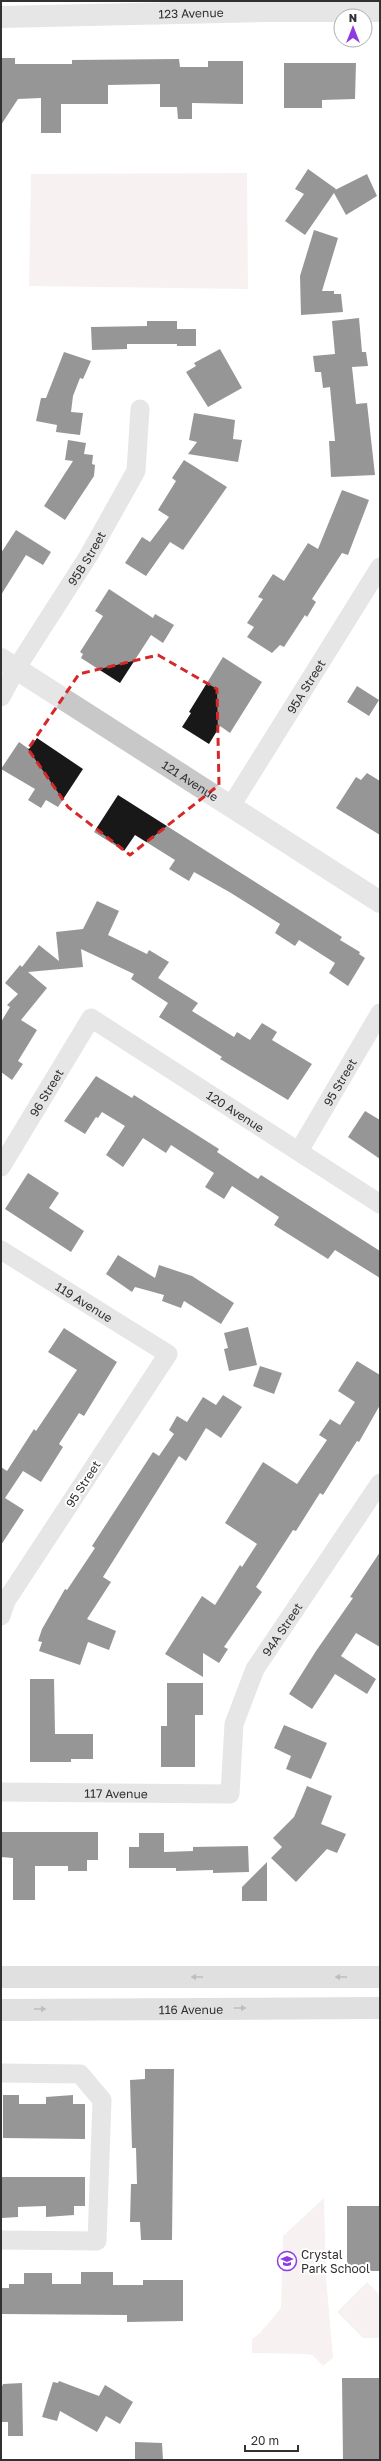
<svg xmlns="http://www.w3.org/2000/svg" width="381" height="2461" font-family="'Golos Text',sans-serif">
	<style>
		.green { fill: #ede1e0 }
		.building { fill: #181818 }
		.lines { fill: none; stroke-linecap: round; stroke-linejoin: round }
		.minor { stroke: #c8c8c8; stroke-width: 19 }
		.tertiary { stroke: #c8c8c8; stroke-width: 22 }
		.secondary { stroke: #bbb; stroke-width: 22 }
		.oneway { fill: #6f6f6f }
		.marked { fill: none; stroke: #d62828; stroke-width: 3; stroke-dasharray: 8 5; stroke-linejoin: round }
		.labels { text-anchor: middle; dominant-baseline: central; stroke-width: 4; stroke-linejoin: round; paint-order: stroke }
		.street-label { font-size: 12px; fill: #313131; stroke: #fff }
		.poi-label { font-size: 12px; fill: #313131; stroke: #fff; text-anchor: start }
	</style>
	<rect width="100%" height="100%" fill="#fff"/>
	<path class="green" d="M247,173L248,289L29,286L31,174Z
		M324,2198L326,2277L333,2358L323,2366L312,2355L305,2354L252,2353V2339L260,2333L281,2308L283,2236Z
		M367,2282L380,2295V2338H363L337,2312Z"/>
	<path class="building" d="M1,58H15V64H72V60L179,59L180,67H208V61H243V104L192,103V119H178L177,107H160V84L108,85V104H61V133H41V98L18,99L1,125Z
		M284,63H356L355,99L322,100V108H284Z
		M308,169L336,189L335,190L367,174L377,196L346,215L334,193L305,235L285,221L304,194L295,189Z
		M314,230L338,238L322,291H334V294H341L343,312L301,315L300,276Z
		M359,318L362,352H366L368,366L352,367L356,404L367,403L375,475L331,477L329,441H335L330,387L323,388L321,372H315L313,356L335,354L332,321Z
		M147,321H177V329H196V346H177V344H127V349L92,350L91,327L147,326Z
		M220,349L242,388L208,407L186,372L196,366L194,363Z
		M64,352L91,361L83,379L80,378L73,396L71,412L83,413L80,435L56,432L57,425L36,421L41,398H46Z
		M194,413L235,420L233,439L242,440L238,462L188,454L197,442L189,440Z
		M68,440L86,443L84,454L93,455L92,464L95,465L94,476L65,520L44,506L73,461L65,460Z
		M184,460L227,487L183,550L170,542L146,576L125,563L142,537L150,542L169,517L158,510L176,481L172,478Z
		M342,490L369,500L348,555L342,553L312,599L316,602L307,617L305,615L284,647L280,645L272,653L247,637L254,627L247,623L263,599L258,597L273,574L284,581L308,543L318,549Z
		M16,530L51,552L43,565L26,555L1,595V553Z
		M109,589L153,618L155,614L174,625L163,643L151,635L120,683L81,658L83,654L80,652L103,616L95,611Z
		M223,657L262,682L230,733L220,726L209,744L182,727L191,713L189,712Z
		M357,686L379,700L369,716L347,702Z
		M37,738L83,769L58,807L46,800L41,808L28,800L35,789L1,769L19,742L29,749Z
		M367,773L380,781V835L336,808L356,777L361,780Z
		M118,795L342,937L340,940L360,952L359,954L365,958L348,986L329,973L335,963L299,940L295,946L275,933L280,924L231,893L194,872L189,881L169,869L175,860L135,835L124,851L94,832Z
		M97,901L119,911L108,935L147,954L149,950L169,962L158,978L198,1003L192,1011L234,1037L237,1032L250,1040L262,1023L277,1032L272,1040L312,1064L288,1100L220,1059L222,1057L159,1017L168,1003L131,979L134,974L81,949L83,967L28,972L47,988L21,1020L37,1030L18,1061L23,1064L12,1080L1,1072V1022L10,1007L7,1005L18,994L5,983L20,965L22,967L39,945L59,961L56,932L83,929Z
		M96,1076L132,1098L134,1095L219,1149L217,1152L258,1179L261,1175L380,1251V1278L335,1250L328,1259L274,1225L279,1217L232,1186L224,1199L205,1187L214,1173L171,1145L166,1153L143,1138L123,1167L106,1155L125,1126L102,1112L98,1118L96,1117L85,1134L64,1121Z
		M365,1111L380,1120V1159L348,1137Z
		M28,1173L59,1193L49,1208L84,1231L71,1252L5,1209Z
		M118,1255L155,1278L159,1265L192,1276L234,1303L221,1324L184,1301L181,1308L162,1301L164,1295L135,1287L132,1292L106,1274Z
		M248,1327L257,1365L229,1371L224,1349L228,1348L224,1333Z
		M64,1328L117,1362L84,1416L79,1413L59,1444L63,1447L41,1482L23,1471L5,1498L24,1510L1,1545V1467L7,1471L34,1429L36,1431L77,1370L48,1352Z
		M357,1361L380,1375V1405L359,1442L357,1441L323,1495L320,1493L296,1531L293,1530L256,1587L262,1592L224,1647L228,1649L219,1663L203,1653V1677L165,1654L202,1596L215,1605L240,1565L242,1567L257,1544L225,1523L263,1462L297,1484L327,1440L319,1435L330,1419L340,1425L355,1402L338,1391Z
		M260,1366L282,1373L274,1394L253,1386Z
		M223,1395L242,1407L221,1438L206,1428L186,1461L179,1456L103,1577L111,1582L87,1619L116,1631L109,1650L88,1642L80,1665L39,1651L42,1642L38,1641L42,1629L65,1589L67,1590L95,1548L92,1546L153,1452L159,1456L174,1434L169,1430L177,1416L187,1422L203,1397L216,1405Z
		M380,1552V1647L356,1633L341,1656L376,1679L367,1694L335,1674L312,1709L289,1694L316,1651L353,1598L350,1597Z
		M30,1679H54L55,1734H93V1759H71V1762H30Z
		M167,1683H203V1715H195V1767H161V1726H167Z
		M284,1725L327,1743L311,1779L286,1769L291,1756L274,1748Z
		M307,1786L332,1796L321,1824L346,1834L337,1853L327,1849L296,1882L271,1858L282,1847L273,1838L294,1817Z
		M1,1832H98V1860H87V1871H68V1866H35V1900H13V1858L1,1857Z
		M139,1833H164V1852L193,1851V1847L248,1846L249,1872L213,1873V1870L176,1871V1868H129V1847H139Z
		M267,1862V1901H242V1887Z
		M145,2069H174L172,2240H141L140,2222H130L131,2184H137L136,2148H132L130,2080L145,2079Z
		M3,2095H19V2104H46V2097L73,2095V2104H85V2139L3,2138Z
		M2,2177H85V2206H74V2215L46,2217V2206L18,2207V2217L2,2218Z
		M347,2206H380V2271H347Z
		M81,2272H113V2285H143V2280H183V2321L127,2322V2315L1,2314V2288H9V2284H24V2273H52V2284H81Z
		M342,2378H380V2460H343Z
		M59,2381L99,2396L105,2385L133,2402L120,2424L106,2416L97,2432L60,2411L57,2421L42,2417L53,2382L58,2383Z
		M22,2383L23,2436H8V2422H1V2389L3,2384Z
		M135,2442L162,2443L163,2460H135Z"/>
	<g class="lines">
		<g class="minor">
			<path id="s1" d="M1,697L16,669L89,555L136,471L140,409"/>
			<path id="s2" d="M231,806L380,567"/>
			<path id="s3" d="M299,1151L380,1013"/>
			<path id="s4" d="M1,1167L91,1018L380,1204"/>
			<path id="s5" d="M1,1250L168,1354L6,1601L1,1616"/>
			<path id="s6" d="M1,1792L230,1794L234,1724L255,1669L380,1483"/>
			<path d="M1,2073L80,2074L102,2100L97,2241L1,2240"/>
		</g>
		<g class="tertiary">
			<path id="s7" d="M1,17L262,11H380"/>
			<path id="s8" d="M1,659L380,902"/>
		</g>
		<g class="secondary">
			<path d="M1,1977H380"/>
			<path id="s9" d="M1,2010L380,2008"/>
		</g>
	</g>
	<defs><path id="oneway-solid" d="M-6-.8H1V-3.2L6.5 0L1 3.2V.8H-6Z"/></defs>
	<g class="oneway">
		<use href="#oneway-solid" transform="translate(197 1977) rotate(-180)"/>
		<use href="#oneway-solid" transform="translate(341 1977) rotate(-180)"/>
		<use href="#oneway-solid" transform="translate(240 2008)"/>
		<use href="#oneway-solid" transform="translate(40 2009)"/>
	</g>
	<path d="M0 0H381V2461H0ZM158,655L217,689L219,785L130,855L68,807L28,749L79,674Z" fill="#fff" fill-opacity=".55" fill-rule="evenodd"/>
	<path class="marked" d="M158,655L217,689L219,785L130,855L68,807L28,749L79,674Z"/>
	<defs>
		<g id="school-ring" transform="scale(1)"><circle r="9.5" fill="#fff" stroke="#8f3be0" stroke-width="1.5"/><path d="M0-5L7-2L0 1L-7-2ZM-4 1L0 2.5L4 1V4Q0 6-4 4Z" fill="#8f3be0"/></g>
	</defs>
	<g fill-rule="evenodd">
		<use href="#school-ring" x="287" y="2261"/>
	</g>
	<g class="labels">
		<g class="street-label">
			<text stroke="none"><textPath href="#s7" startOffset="190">123 Avenue</textPath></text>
			<text stroke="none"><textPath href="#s1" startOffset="163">95B Street</textPath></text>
			<text stroke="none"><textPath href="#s2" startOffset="141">95A Street</textPath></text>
			<text stroke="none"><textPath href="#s8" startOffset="225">121 Avenue</textPath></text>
			<text stroke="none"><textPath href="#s3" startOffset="80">95 Street</textPath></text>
			<text stroke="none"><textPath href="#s4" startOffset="87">96 Street</textPath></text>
			<text stroke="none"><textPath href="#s4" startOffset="346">120 Avenue</textPath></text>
			<text stroke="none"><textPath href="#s5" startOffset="98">119 Avenue</textPath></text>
			<text transform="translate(83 1484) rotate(-57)">95 Street</text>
			<text stroke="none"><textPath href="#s6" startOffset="406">94A Street</textPath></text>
			<text stroke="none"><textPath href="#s6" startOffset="115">117 Avenue</textPath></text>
			<text stroke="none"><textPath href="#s9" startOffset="190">116 Avenue</textPath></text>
		</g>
		<g class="poi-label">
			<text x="301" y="2254">Crystal<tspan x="301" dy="14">Park School</tspan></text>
		</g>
	</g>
	<rect width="381" height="2461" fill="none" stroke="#313131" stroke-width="4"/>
	<g transform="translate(353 28)"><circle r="19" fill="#ffffff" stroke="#adadad"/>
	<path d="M0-3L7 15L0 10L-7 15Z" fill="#8f3be0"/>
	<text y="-6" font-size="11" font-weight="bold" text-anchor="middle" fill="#313131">N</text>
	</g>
	<path d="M245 2445v6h53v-6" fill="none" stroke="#313131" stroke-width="2"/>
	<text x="251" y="2445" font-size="12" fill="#313131" stroke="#ffffff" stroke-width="3" paint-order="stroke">20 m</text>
</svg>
